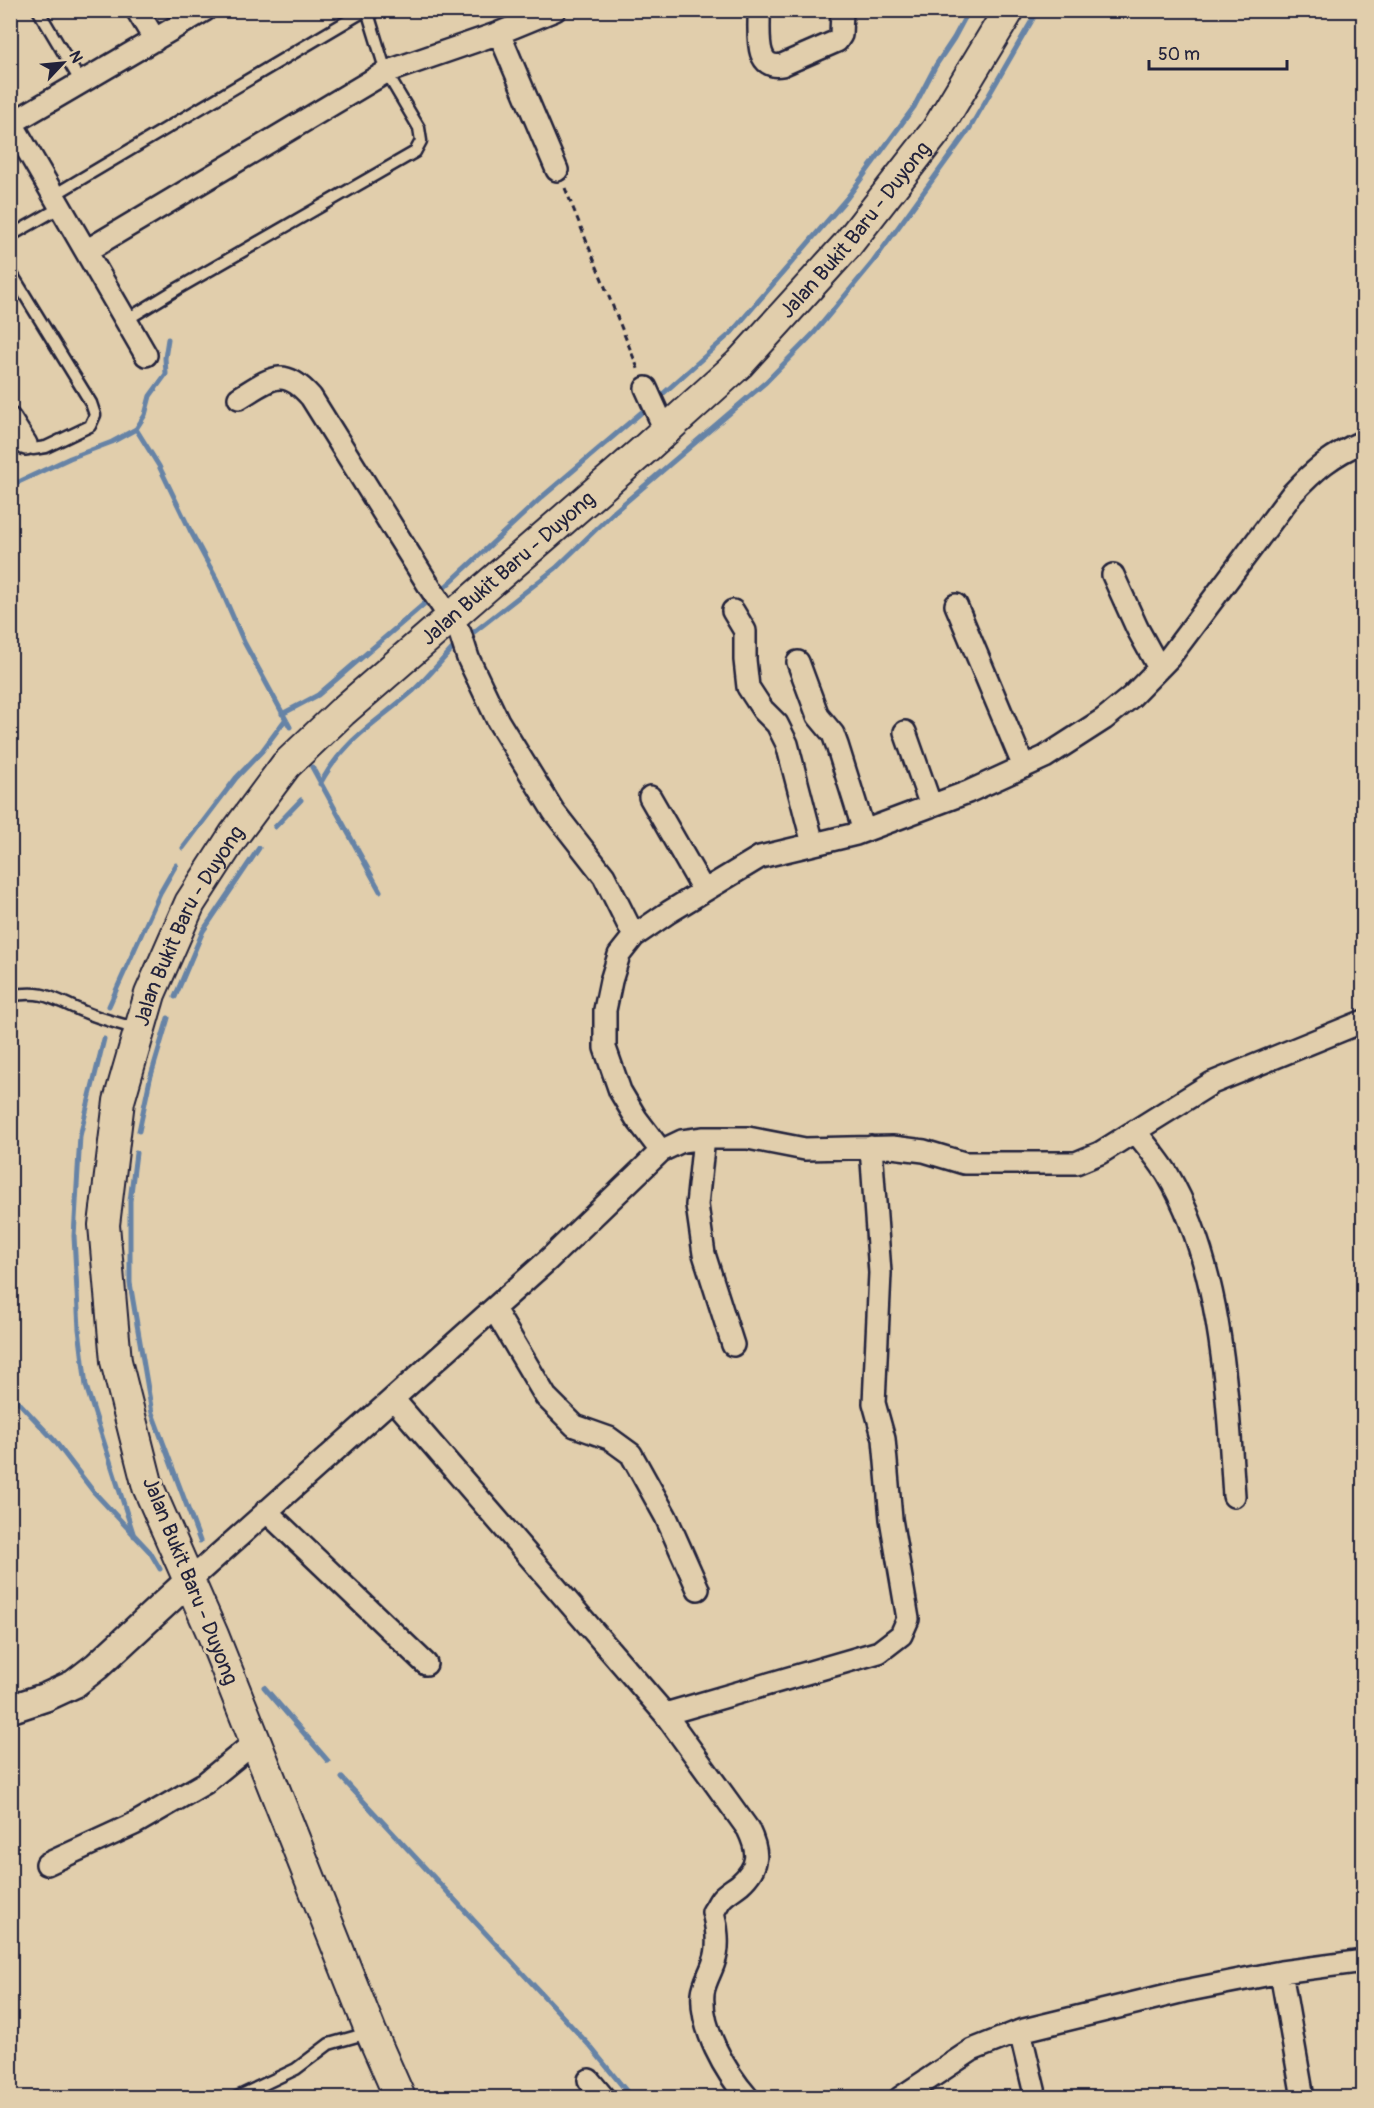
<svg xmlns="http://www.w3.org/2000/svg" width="1374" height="2108" font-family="Pangolin,sans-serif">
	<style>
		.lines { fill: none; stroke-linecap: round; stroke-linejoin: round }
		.stream { stroke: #6683a6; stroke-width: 5 }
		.service-casing { stroke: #22223b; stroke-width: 15 }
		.minor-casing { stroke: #22223b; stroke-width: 26 }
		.tertiary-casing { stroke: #22223b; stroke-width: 32 }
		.secondary-casing { stroke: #22223b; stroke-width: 34 }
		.path { stroke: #22223b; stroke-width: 3; stroke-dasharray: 6 4.5; stroke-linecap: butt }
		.service { stroke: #e1ceac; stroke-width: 10 }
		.minor { stroke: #e1ceac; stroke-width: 21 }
		.tertiary { stroke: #e1ceac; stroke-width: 27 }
		.secondary { stroke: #e1ceac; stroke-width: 30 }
		.labels { text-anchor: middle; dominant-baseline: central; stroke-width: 6; stroke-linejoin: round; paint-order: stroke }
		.street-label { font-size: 21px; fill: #22223b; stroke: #e1ceac }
	</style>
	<rect width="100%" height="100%" fill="#e1ceac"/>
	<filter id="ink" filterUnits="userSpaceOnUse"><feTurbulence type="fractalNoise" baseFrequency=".0167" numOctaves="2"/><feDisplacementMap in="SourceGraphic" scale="12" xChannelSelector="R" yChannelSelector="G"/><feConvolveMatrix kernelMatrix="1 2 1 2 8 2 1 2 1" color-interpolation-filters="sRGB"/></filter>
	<g filter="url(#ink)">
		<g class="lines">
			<path class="stream" d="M656,400L731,333L847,198L914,107L936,65L954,38L969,10
				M136,429L145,415L150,396L166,374L165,358L168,339
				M10,486L70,458L112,442L136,429L159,466L190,530L217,580L244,642L290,727
				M444,588L542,497L649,406
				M474,632L556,568L614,512L766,382L814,333L873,262L970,128L1038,10
				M282,714L318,695L431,598
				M312,767L380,891
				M320,784C345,738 376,723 414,690C428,677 441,661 455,646
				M275,827L301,800
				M183,848L236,778L262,751L285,720
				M175,997L203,931L259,848
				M109,1006L160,893L176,865
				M104,1039L80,1136L74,1236L79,1329L86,1386L134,1536
				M139,1131L150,1079L168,1018
				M136,1153L130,1201V1283L152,1413L200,1541
				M10,1393L54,1440L93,1491L150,1552L160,1569
				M264,1687L328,1761
				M342,1778L589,2045L632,2098"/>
			<g class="service-casing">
				<path id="service" d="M38,10L82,84
					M54,195L366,10
					M10,236L61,207
					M10,271L91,403L95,415L90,426L46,447L33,449L26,444
					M126,320L177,289L415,152L421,141L419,128L386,72L367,10
					M10,996C44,989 53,999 82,1011C100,1019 119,1023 137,1029
					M235,2098L296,2069L329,2044L368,2033"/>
			</g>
			<g class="minor-casing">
				<path id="minor" d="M137,10L155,40
					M759,10C760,30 753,70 782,65L837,41L841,35L842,10
					M499,33L557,170
					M10,120L146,355
					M12,123L205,10
					M86,251L386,72L499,33L555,10
					M646,388L665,430
					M239,398C270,379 283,365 311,397L431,589L460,633L468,658L498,721L554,812L604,876L634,936
					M10,419L26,444
					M1113,575L1137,628L1159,668
					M956,605L1024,767
					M733,611L745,631V660L748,687L763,710L777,724L787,744L813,844
					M798,662L818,716L833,734L837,745L864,831
					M905,732L931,806
					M650,797L704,891
					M1135,1131C1146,1145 1159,1160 1168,1175C1222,1267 1227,1392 1234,1496
					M704,1138L697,1205L704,1254L733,1345
					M661,1151L636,1118L620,1091L605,1048V1010L611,981L619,955L634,936L669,912L760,857L856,834L968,792L1045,757L1104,719L1131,697L1169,658L1292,494C1315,469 1332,455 1364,441
					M494,1309L546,1397L575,1426L609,1438L631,1454L666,1517L698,1589
					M394,1400L665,1714L748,1829C759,1852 760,1866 740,1884C734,1889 726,1893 721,1899C718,1903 716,1908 713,1912C717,1928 720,1946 714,1962C711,1972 704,1983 703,1993C700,2028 725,2072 748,2098
					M266,1511L426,1664
					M189,1581L548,1260L661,1151L682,1141L704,1138H748L805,1149L892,1147L924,1151L964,1163H1076L1100,1153L1212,1083L1364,1021
					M665,1714L879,1652L901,1635L908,1619L891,1519L884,1439L874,1403L880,1273L871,1147
					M47,1864L134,1824L205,1783L255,1742
					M1281,1972L1303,2098
					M1020,2031L1036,2098
					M589,2080L604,2098
					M900,2098L972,2050L1020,2031L1184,1991L1281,1972L1364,1961"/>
			</g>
			<g class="tertiary-casing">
				<path id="tertiary" d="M10,1709L46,1697L74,1684L97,1666L189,1581"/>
			</g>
			<g class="secondary-casing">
				<g id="secondary">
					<path id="s1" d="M400,2098L371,2032L213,1635L148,1487L116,1361L104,1225L119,1101L150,994L190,903L234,835L286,765L342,712L645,449L739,364L847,245L936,131L1009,10"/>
				</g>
			</g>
			<path class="path" d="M565,188L639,371"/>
			<use href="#service" class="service"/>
			<use href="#minor" class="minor"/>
			<use href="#tertiary" class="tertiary"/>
			<use href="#secondary" class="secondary"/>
		</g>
	</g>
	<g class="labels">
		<g class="street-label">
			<text stroke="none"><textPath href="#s1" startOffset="2214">Jalan Bukit Baru - Duyong</textPath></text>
			<text stroke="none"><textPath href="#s1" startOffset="1728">Jalan Bukit Baru - Duyong</textPath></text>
			<text stroke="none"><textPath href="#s1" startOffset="1242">Jalan Bukit Baru - Duyong</textPath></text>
			<text transform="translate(190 1581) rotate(68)">Jalan Bukit Baru - Duyong</text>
		</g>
	</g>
	<rect width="1374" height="2108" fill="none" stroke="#e1ceac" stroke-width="36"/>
	<rect x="18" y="18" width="1338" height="2072" fill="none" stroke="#22223b" stroke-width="2" filter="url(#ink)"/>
	<g transform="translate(63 63) rotate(64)" stroke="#e1ceac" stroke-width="4.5" paint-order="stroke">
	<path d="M0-4.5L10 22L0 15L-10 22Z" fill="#22223b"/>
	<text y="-9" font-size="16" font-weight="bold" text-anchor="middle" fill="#22223b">N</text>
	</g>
	<path d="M1149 60v9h138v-9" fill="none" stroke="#22223b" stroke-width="3"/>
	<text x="1158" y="60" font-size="18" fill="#22223b" stroke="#e1ceac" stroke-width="4.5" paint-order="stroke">50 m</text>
</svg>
